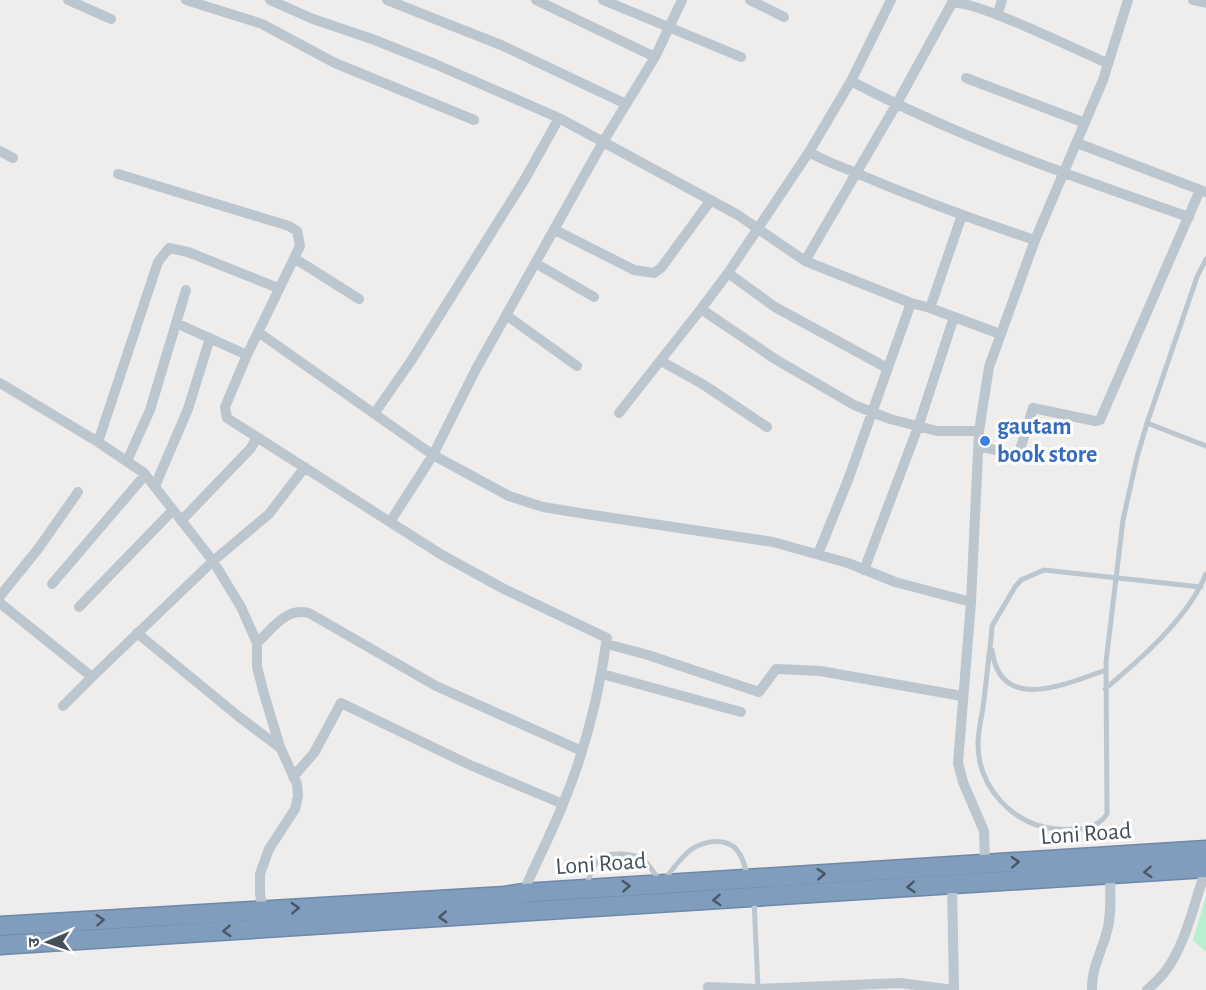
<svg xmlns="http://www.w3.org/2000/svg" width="1206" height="990" font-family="'Alegreya Sans','Noto Sans Devanagari',sans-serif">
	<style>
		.green { fill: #b6f0ce }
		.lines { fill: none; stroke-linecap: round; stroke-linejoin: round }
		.highway-casing { stroke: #6c88aa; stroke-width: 21 }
		.lane { stroke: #bbc6cf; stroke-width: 5 }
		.street { stroke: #bbc6cf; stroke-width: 10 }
		.highway { stroke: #809dbe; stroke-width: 18 }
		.oneway { stroke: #495764 }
		.shop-dot { fill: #3f7fe0; stroke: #fff; stroke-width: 2 }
		.labels { text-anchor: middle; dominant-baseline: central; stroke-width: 6; stroke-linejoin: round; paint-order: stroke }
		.shop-label { font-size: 24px; font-weight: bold; fill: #366cbe; stroke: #fff; text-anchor: start }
		.street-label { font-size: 24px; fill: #434f5a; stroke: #fff }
	</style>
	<rect width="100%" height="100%" fill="#efecec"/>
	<path class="green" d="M1206,896V952L1193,940Z"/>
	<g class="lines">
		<g class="highway-casing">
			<path id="highway" d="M0,926L505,896L523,893L1206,850
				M0,945L1206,868"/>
		</g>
		<path class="lane" d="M1147,423L1206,446
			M991,639C988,662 986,685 983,708C981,719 978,732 978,744C978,788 1014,826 1057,829C1076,830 1096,831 1107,814L1106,662L1123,520L1137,457L1147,423L1197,277L1206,259
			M991,640L992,626L1015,587L1021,580L1044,570L1201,587
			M992,650C1000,715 1068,683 1106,670
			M1105,689C1142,658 1188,618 1206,574
			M664,880C672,870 680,859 689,851C701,842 721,837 734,847C742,854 745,867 748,877
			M587,884C590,876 593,864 600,859C605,854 612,854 618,854C642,853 647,861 659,880
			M754,899L758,989"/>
		<path class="street" d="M68,0L111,19
			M186,0L262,24L335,63L474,120
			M270,0L313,19L372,39L435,64L559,118L738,215L805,261L911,303L930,308L1000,334
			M387,0L501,45L626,104
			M536,0L655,57
			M603,0L741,57
			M750,0L784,17
			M891,0L851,81L809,152C824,161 840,166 856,173C915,198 974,220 1035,240
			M1193,0L1206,3
			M998,13L1002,0
			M966,78L1085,123
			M851,81C959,138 1074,177 1189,217
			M1077,143L1206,192
			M0,151L13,158
			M809,152L728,273L775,307L887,368
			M118,174L289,226L297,231L300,246L247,355L225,407L227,418L390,522L433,455L476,369L603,142L655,57L682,0
			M555,230L634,270L654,273L661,268L711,200
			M294,258L359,299
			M805,261L896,105L952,3C976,0 1079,51 1107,63
			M535,263L594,297
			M930,308L962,215
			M701,309L728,273
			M506,315L577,366
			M176,323L247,355
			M258,332L433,455L509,496L543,507L586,514L773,542L848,563L895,582L971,602
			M661,361L704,385L767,427
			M0,383L98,442L144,473L213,561L241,607L257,643V667L264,694L280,747L297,784L298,796L295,809L269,849L260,874V893L263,914
			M619,413L701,309L775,359L854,405L890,419L937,431H979
			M374,414L411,361L525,179L559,118
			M98,442L158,262L169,248L188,252L278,288
			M979,446L1018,456L1033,408L1095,421L1100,420L1200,190
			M127,461L150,410L186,290
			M155,486L188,409L210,338
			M181,521L251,448L257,437
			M390,522L442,555L504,589L607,638C599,695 585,751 563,804C551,834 536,863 523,893
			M818,554L848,480L911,303
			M864,570L918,427L954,317
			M52,584L145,475
			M0,596L38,549L78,492
			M0,603L92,677L213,561L269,514L305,467
			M79,607L173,510
			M137,633L238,716L279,747
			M257,643C273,628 286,607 309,613L436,686L582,751
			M607,644L648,655L759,692L776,669L820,671L962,696
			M602,674L741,712
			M63,706L92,677
			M293,777L314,753L341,703L470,765L563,804
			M985,864L984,831L963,782L958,763L971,602L979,431L989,367L1035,240L1103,80L1128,0
			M708,987L758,989L900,983L954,990L952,885
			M1092,990C1091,969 1102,951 1107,931C1112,914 1110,893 1110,875
			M1147,990C1153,985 1159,979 1164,973C1186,945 1194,903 1206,869"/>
		<use href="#highway" class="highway"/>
	</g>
	<defs><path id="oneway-chevron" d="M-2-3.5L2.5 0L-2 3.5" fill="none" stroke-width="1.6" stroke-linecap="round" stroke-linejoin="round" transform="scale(1.5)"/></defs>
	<g class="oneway">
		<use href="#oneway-chevron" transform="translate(1015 862) rotate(-3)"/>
		<use href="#oneway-chevron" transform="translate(1148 872) rotate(176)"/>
		<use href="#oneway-chevron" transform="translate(821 874) rotate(-4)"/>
		<use href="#oneway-chevron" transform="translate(626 886) rotate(-4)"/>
		<use href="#oneway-chevron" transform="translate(911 887) rotate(176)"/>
		<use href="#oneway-chevron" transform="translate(717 900) rotate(176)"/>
		<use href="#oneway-chevron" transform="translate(295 908) rotate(-3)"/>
		<use href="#oneway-chevron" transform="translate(443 917) rotate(176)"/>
		<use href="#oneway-chevron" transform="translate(100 920) rotate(-4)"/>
		<use href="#oneway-chevron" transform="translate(227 931) rotate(176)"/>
	</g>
	<circle class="shop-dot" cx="985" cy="441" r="6"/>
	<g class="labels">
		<g class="shop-label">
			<text x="997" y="427">gautam<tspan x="997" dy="28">book store</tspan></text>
		</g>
		<g class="street-label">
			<text transform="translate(1086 834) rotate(-4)">Loni Road</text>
			<text transform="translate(601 864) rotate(-4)">Loni Road</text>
		</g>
	</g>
	<g transform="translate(48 942) rotate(268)" stroke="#ffffff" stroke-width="4.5" paint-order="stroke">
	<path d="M0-4.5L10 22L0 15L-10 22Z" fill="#434f5a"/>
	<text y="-9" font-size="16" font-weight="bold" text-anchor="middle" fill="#434f5a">उ</text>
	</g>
</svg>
